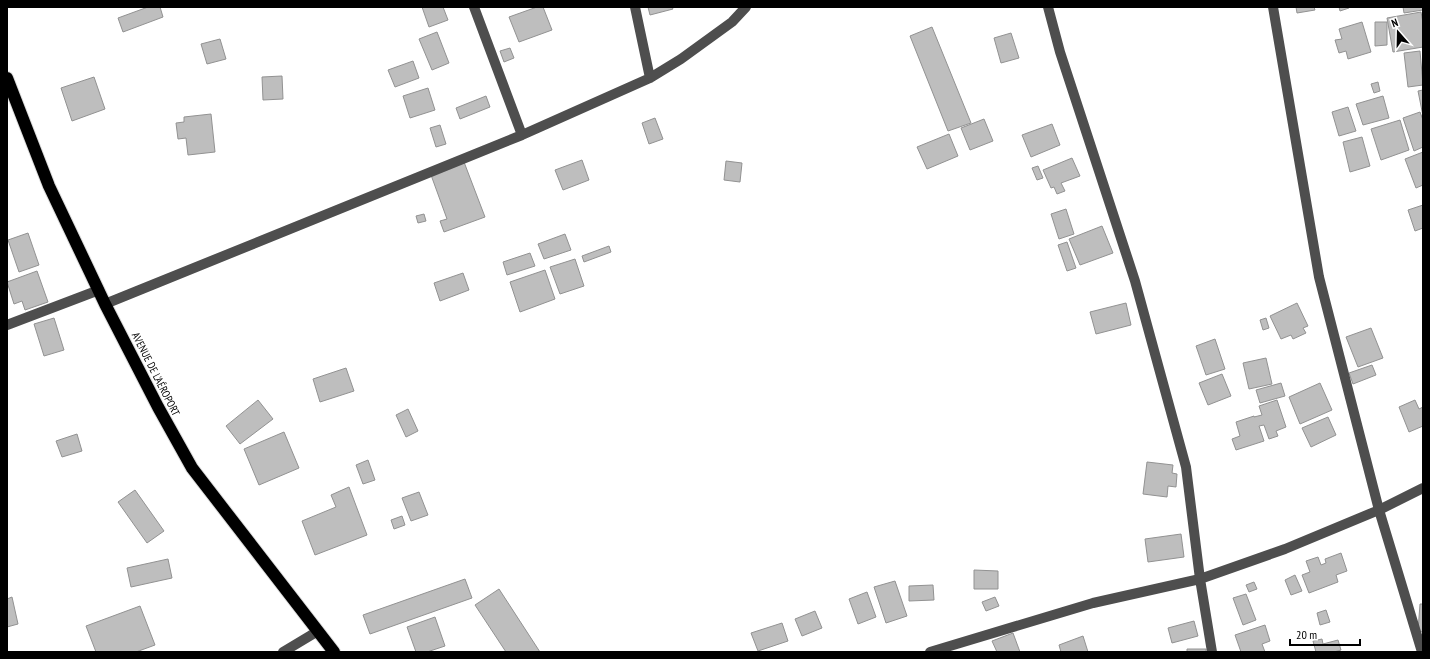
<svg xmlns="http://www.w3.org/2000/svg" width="1430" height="659" font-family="'PT Sans Narrow',sans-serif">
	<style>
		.building { fill: #bebebe; stroke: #929292 }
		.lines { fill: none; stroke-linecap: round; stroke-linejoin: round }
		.highway-casing { stroke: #dbdbdb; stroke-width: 14 }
		.minor { stroke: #4e4e4e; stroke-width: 10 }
		.highway { stroke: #000; stroke-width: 12 }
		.labels { text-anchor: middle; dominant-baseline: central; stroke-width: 3; stroke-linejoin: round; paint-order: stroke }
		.street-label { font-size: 11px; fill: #000; stroke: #fff }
	</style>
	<rect width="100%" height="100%" fill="#fff"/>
	<path class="building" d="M148,7H160L163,17L123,32L118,18Z
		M422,7H443L448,20L429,27Z
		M537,7H543L552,30L519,42L509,17Z
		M648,7H672L673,9L650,15Z
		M1296,7H1314L1315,10L1297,13Z
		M1339,7H1348L1349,8L1340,11Z
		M1403,7H1423V10L1404,13Z
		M1421,12L1423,23V47L1393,52L1387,18Z
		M1362,22L1371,52L1348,59L1346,51L1339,53L1335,40L1342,39L1339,29Z
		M1375,22H1387V45L1375,46Z
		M932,27L971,123L948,131L910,36Z
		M437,32L449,63L432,70L419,39Z
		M1011,33L1019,58L1001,63L994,38Z
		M220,39L226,59L207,64L201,44Z
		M510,48L514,58L504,62L500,51Z
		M1420,51L1423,85L1408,87L1404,53Z
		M413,61L419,78L395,87L388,70Z
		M282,76L283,99L263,100L262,77Z
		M94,77L105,109L72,121L61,88Z
		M1378,82L1380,91L1374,93L1371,84Z
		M428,88L435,110L410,118L403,96Z
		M1423,90V116L1418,91Z
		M486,96L490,107L460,119L456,108Z
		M1383,96L1389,118L1363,125L1356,104Z
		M1348,107L1356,131L1339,136L1332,112Z
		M1420,112L1423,120V147L1414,151L1403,118Z
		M211,114L215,152L188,155L186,138L178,139L176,123L184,122V117Z
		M655,118L663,139L649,144L642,123Z
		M984,119L993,141L970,150L961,128Z
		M1400,120L1409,150L1381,160L1371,129Z
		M1052,124L1060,145L1031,157L1022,135Z
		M440,125L446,144L436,147L430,128Z
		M949,134L958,156L927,169L917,147Z
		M1362,137L1370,166L1350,172L1343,142Z
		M1423,152V185L1416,188L1405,159Z
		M1072,158L1080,176L1061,183L1065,191L1057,194L1054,187L1051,188L1043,170Z
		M582,160L589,180L563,190L555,170Z
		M726,161L742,163L740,182L724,180Z
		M464,162L485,217L444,232L440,221L447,219L431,175Z
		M1038,166L1043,178L1037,180L1032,168Z
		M1423,205V228L1415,231L1408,210Z
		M1066,209L1074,234L1059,239L1051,214Z
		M424,214L426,221L418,223L416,216Z
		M1102,226L1113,253L1080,265L1069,239Z
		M28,233L39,265L19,272L8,240Z
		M565,234L571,250L544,259L538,244Z
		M1067,242L1076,268L1067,271L1058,245Z
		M609,246L611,252L584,262L582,256Z
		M530,253L535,266L507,275L503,262Z
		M575,259L584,286L560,294L550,267Z
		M545,270L555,299L520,312L510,282Z
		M37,271L48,302L25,310L22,301L14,304L7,282Z
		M463,273L469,290L440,301L434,283Z
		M1126,303L1131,325L1096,334L1090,312Z
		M1297,303L1308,326L1303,328L1306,333L1293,339L1291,335L1281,339L1270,316Z
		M54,318L64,350L44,356L34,324Z
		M1266,318L1269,328L1263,330L1260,320Z
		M1371,328L1383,358L1358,367L1346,337Z
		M1215,339L1225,369L1206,375L1196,346Z
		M1266,358L1272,384L1249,389L1243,363Z
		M1372,365L1376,375L1353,384L1349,373Z
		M346,368L354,391L320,402L313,379Z
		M1222,374L1231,396L1208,405L1199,383Z
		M1281,383L1285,396L1260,403L1256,390Z
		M1320,383L1332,410L1300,424L1289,397Z
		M258,400L273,419L240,444L226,426Z
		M1277,400L1286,427L1276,431L1278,436L1269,439L1264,425L1259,426L1264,441L1236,450L1232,439L1240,436L1236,422L1254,416V417L1262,415L1259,406Z
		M1415,400L1419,409L1423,407V426L1409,432L1399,407Z
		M408,409L418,431L406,437L396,415Z
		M1328,417L1336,435L1311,447L1302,428Z
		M284,432L299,468L259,485L244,449Z
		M77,434L82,451L62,457L56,441Z
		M368,460L375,480L363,484L356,465Z
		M1147,462L1173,465L1172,473L1177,474L1176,487L1168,486L1167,497L1143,494Z
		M349,487L367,535L315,555L302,521L336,507L331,495Z
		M135,490L164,531L147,543L118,502Z
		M419,492L428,515L411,521L402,498Z
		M402,516L405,525L394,529L391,520Z
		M1181,534L1184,557L1148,562L1145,539Z
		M1341,553L1347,571L1336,575L1338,582L1309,593L1302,575L1310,572L1306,561L1318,557L1321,565L1326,563L1325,559Z
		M168,559L172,578L131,587L127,568Z
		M974,570L998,571V589H974Z
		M1295,575L1302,591L1291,595L1285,580Z
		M465,579L472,598L370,634L363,615Z
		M895,581L907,616L886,623L874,587Z
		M1254,582L1257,589L1249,592L1246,585Z
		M933,585L934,600L909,601V586Z
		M499,589L540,652H506L475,605Z
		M867,592L876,617L858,624L849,599Z
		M1246,594L1256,620L1243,625L1233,598Z
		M12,597L18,624L7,627V599Z
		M995,597L999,606L986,611L982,602Z
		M1420,604H1423V632L1418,631Z
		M140,606L155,645L136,652H96L86,626Z
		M1326,610L1330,622L1320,625L1317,613Z
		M815,611L822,628L802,636L795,619Z
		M435,617L445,646L427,652H416L407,627Z
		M1194,621L1198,636L1172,643L1168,628Z
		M782,623L788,641L758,651L751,633Z
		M1265,625L1270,641L1262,644L1265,652H1241L1235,635Z
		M1013,633L1020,652H997L992,641Z
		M1083,636L1088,652H1061L1059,645Z
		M1322,639L1323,644L1338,640L1341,650L1334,652H1316L1313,641Z
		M1187,649H1206V652H1187Z"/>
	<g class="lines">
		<g class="highway-casing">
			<path id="highway" d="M7,78L49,186L105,304L158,407L192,468L334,652"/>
		</g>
		<path class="minor" d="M474,7L522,135
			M635,7L650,78
			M1048,7L1060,52L1135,281L1186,467L1200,579L1212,652
			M1273,7L1319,277L1379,510L1422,652
			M105,304L522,135L650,78L681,59L732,22L746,7
			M7,325L99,290
			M283,652L318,631
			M930,652L1093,603L1200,579L1285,549L1379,510L1423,488"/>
		<use href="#highway" class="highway"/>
	</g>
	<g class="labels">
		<g class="street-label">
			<text transform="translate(156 374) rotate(63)">AVENUE DE L'AÉROPORT</text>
		</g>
	</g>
	<rect width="1430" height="659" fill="none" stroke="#000000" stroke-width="16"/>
	<g transform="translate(1398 32) rotate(340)" stroke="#ffffff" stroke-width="3" paint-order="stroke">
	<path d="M0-3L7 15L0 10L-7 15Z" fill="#000000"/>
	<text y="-6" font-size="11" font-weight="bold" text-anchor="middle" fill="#000000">N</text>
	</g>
	<path d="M1290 639v6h70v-6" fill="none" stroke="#000000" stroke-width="2"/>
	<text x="1296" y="639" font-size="12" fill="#000000" stroke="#ffffff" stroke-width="3" paint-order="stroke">20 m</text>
</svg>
